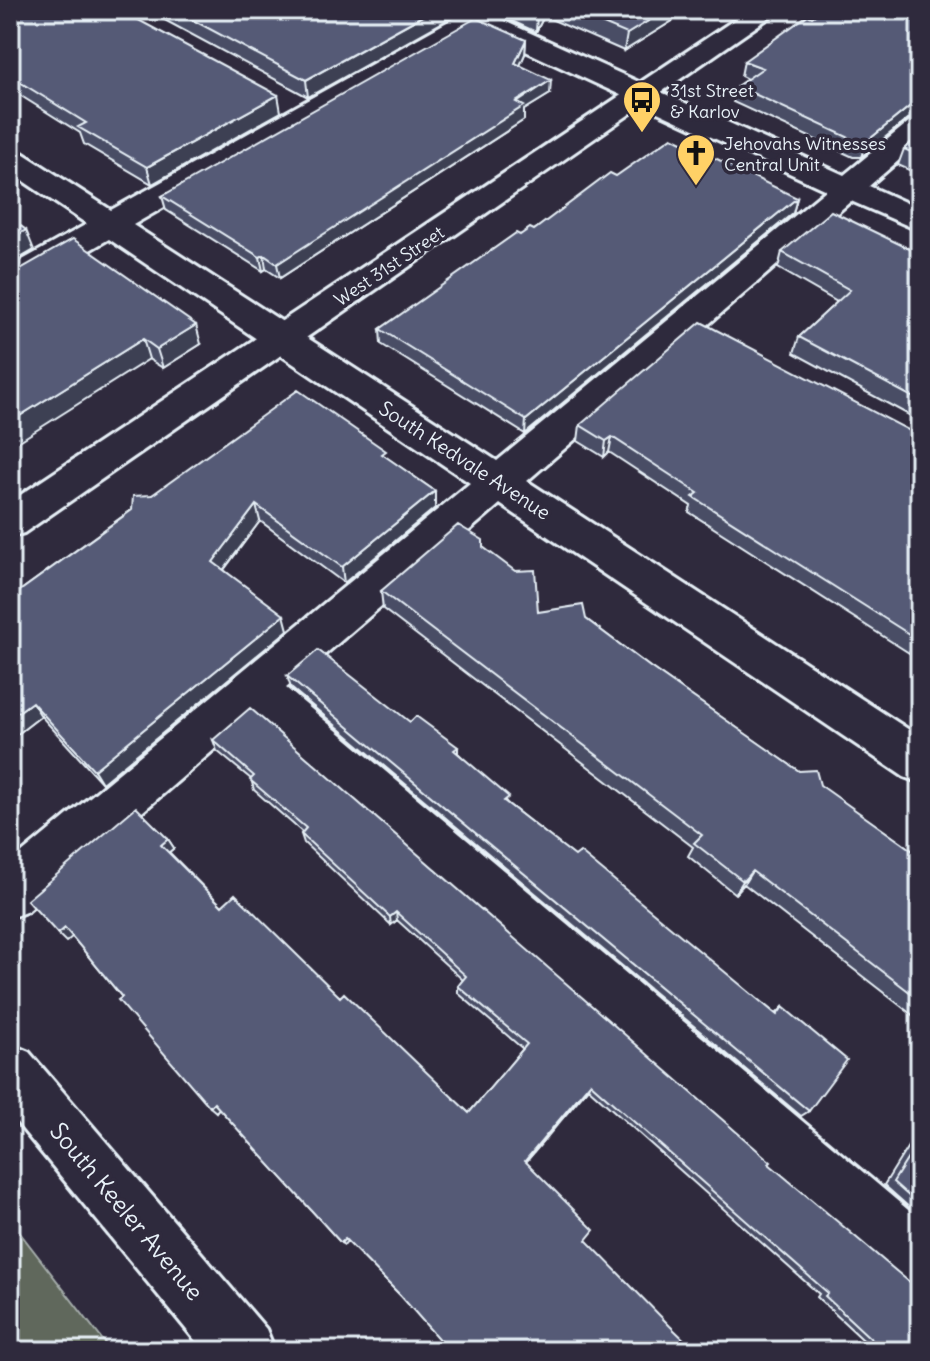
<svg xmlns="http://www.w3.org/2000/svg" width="930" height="1361" font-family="Delius,sans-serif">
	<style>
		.green { fill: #60685b; stroke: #a4acaa; stroke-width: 2 }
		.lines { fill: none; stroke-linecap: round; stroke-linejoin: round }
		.minor-casing { stroke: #e8f1f8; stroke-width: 6 }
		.major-casing { stroke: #e8f1f8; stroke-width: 6 }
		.minor { fill: #2f2a3d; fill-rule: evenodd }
		.major { fill: #2f2a3d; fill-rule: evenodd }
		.wall { fill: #494d65; stroke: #e8f1f8; stroke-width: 2 }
		.shaded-wall { fill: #3c3f53; stroke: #e8f1f8; stroke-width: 2 }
		.building { fill: #555a76; stroke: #e8f1f8; stroke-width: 2 }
		.labels { text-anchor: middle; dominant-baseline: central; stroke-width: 7; stroke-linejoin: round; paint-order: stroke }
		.far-poi-label { font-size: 18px; fill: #e8f1f8; stroke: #2f2a3d; text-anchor: start }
		.far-street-label { font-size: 18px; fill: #e8f1f8; stroke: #2f2a3d }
		.street-label { font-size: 20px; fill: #e8f1f8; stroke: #2f2a3d }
		.near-street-label { font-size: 24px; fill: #e8f1f8; stroke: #2f2a3d }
	</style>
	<rect width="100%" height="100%" fill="#2f2a3d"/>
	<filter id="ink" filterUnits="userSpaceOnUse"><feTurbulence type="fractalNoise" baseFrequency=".0125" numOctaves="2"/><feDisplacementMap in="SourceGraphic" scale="16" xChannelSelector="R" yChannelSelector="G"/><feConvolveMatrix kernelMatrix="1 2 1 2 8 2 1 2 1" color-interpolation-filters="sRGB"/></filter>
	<g filter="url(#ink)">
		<path class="green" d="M10,1219V1220L111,1351H10Z"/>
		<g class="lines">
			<g class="minor-casing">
				<path id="minor" d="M463,10H502L495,17L844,175L910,121L920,118V142L869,186L920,209V231L851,201L527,481L920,737V783L904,777L500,504L286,688L920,1220V1288L899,1279L254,715L28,911L10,918V863L470,483L109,239L22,289L10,292V267L87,224L10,172V149L21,152L111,210L458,16ZM476,28L826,190L497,461L133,225Z
					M10,1044L29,1052L266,1329L275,1351H204L10,1114Z"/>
			</g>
			<g class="major-casing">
				<path id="major" d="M749,10H780L24,533L10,537V502Z"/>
			</g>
			<use href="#minor" class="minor"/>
			<use href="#major" class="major"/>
		</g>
		<path class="wall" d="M10,10L281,112L152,184L84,144L80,133L10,89Z
			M146,10H450V18L308,97Z
			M501,10H690L624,51L544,16L536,32L501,16Z
			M526,40L525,54L520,65L550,94L524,110V120L280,278L266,269L263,271L166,210L162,196Z
			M744,61L908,119L861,157H853L733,102L737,86L747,79L741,76Z
			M920,135V175L898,165L904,149Z
			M616,176L797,198L793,213L525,434L381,344L380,329L520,235L534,230Z
			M782,252L920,254V421L794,353L799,337L837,302L778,268Z
			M10,273L201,344L163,368Z
			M580,425L920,436V660L689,512L691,506L609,452L604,457L578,441Z
			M387,458L435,491V508L344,583L260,521L224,570L288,630L102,783L41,716L10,740V598L152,495Z
			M483,547L538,612L586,619L650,667L920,856V1021L744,884L735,894L688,856L693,847L383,609L381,591Z
			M287,676L410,722L458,747V753L508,804L776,1014L783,1007L809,1111L801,1116L291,688Z
			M213,740L769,1164L920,1351H875L817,1297L819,1294L588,1088L526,1162L400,1295L347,1241L344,1245L341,1243L219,1108L216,1112L72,936L66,942L168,839L174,848L169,852L222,906L340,997L469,1113L523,1049L458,993V986L463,980L397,920L391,925L304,843L301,834L302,832L254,790L251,779L217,751Z
			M920,1133V1217L884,1185L915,1135Z"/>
		<path class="shaded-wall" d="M433,10H450V18L308,97L306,80Z
			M539,10H544V16L536,32L537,15Z
			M666,10H690L624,51L627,34Z
			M526,40L525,54L515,77V63Z
			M551,80L550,94L524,110V120L280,278L277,264Z
			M278,95L281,112L152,184L147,167Z
			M920,101V116L908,119L861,157L866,142L914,103Z
			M797,198L793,213L525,434L526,420Z
			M26,230L34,250L10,264V239Z
			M264,255L266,269L263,271L260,257Z
			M196,325L201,344L163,368L157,349Z
			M143,339L149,359L10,447V422Z
			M612,437L609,452L604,457L606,441Z
			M435,491V508L344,583L342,567Z
			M256,505L260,521L218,577L213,562Z
			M284,615L288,630L102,783L94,770Z
			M32,702L41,716L10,740V718Z
			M168,839L174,848L167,854L161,845Z
			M752,871L744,884L735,894L743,881Z
			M396,912L397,920L391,925L390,917Z
			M65,928L73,936L66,942L58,934Z
			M590,1083L588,1088L524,1164L525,1161Z
			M214,1103L219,1108L216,1112L210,1107Z"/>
		<path class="building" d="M10,10H120L278,95L147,167L78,127L86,123L10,76Z
			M174,10H433L306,80Z
			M525,10H539L537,15Z
			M570,10H666L627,34Z
			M822,10H898L920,19V101L914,103L866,142H858L737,86L763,68L744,61L808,15L812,17Z
			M476,18L526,40L515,63L551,80L516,102L524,106L277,264L264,255L260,257L162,196Z
			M920,135V156L904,149Z
			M672,137L797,198L526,420L380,329L516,233L520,235L530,228L534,230L610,173L616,176Z
			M831,211L920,254V401L799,337L850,290L782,252Z
			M10,218L26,230L10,239Z
			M73,239L196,325L157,349L143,339L10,422V273L15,272Z
			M701,322L920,436V641L693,497L698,493L612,437L606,441L580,425Z
			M298,390L386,451L382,454L435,491L342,567L256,505L213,562L284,615L94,770L32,702L10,718V598L132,510L133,496L152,495Z
			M458,525L483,540V547L515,571L535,570L538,612L583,605L586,619L650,667L799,771L816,770L820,785L920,856V1000L752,871L743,881L694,843L702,835L381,591Z
			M318,650L410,722L416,716L458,747L454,750L509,797L504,801L575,856L580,852L777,1015L783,1007L847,1060L809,1111L287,676Z
			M250,708L771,1162L769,1164L908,1281L920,1286V1351H884L825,1296L828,1293L590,1083L525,1161L594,1230L586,1240L670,1326L696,1351H449L400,1295L345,1239L341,1243L214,1103L210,1107L118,1000L122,997L65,928L58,934L27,900L136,807L168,839L161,845L222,906L235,894L340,997L344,993L469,1113L527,1044L458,986L466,976L396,912L390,917L301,834L306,828L250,780L254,776L213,740Z
			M920,1139V1206L893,1182Z"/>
	</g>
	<defs>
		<g id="bus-pin" transform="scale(2)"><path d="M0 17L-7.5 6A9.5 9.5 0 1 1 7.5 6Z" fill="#ffd166" stroke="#2f2a3d"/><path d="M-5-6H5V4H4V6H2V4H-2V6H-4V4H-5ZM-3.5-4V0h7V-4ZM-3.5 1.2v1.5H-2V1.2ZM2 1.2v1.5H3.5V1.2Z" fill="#111"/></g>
		<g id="church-pin" transform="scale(2)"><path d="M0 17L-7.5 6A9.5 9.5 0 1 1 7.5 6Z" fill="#ffd166" stroke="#2f2a3d"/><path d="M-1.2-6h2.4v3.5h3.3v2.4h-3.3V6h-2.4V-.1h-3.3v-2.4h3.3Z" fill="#111"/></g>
	</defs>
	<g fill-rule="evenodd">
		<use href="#bus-pin" x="642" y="100"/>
		<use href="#church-pin" x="696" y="153"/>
	</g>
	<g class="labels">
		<g class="far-poi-label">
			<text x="670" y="90">31st Street<tspan x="670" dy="21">&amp; Karlov</tspan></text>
			<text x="724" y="143">Jehovahs Witnesses<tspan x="724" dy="21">Central Unit</tspan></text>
		</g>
		<g class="far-street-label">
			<text transform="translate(389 266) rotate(-34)">West 31st Street</text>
		</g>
		<g class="street-label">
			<text transform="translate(465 460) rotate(33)">South Kedvale Avenue</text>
		</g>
		<g class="near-street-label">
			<text transform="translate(127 1211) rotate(50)">South Keeler Avenue</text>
		</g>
	</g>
	<rect width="930" height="1361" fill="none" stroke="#2f2a3d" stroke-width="40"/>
	<rect x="20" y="20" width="890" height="1321" fill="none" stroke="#e8f1f8" stroke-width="3" filter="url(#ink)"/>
</svg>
